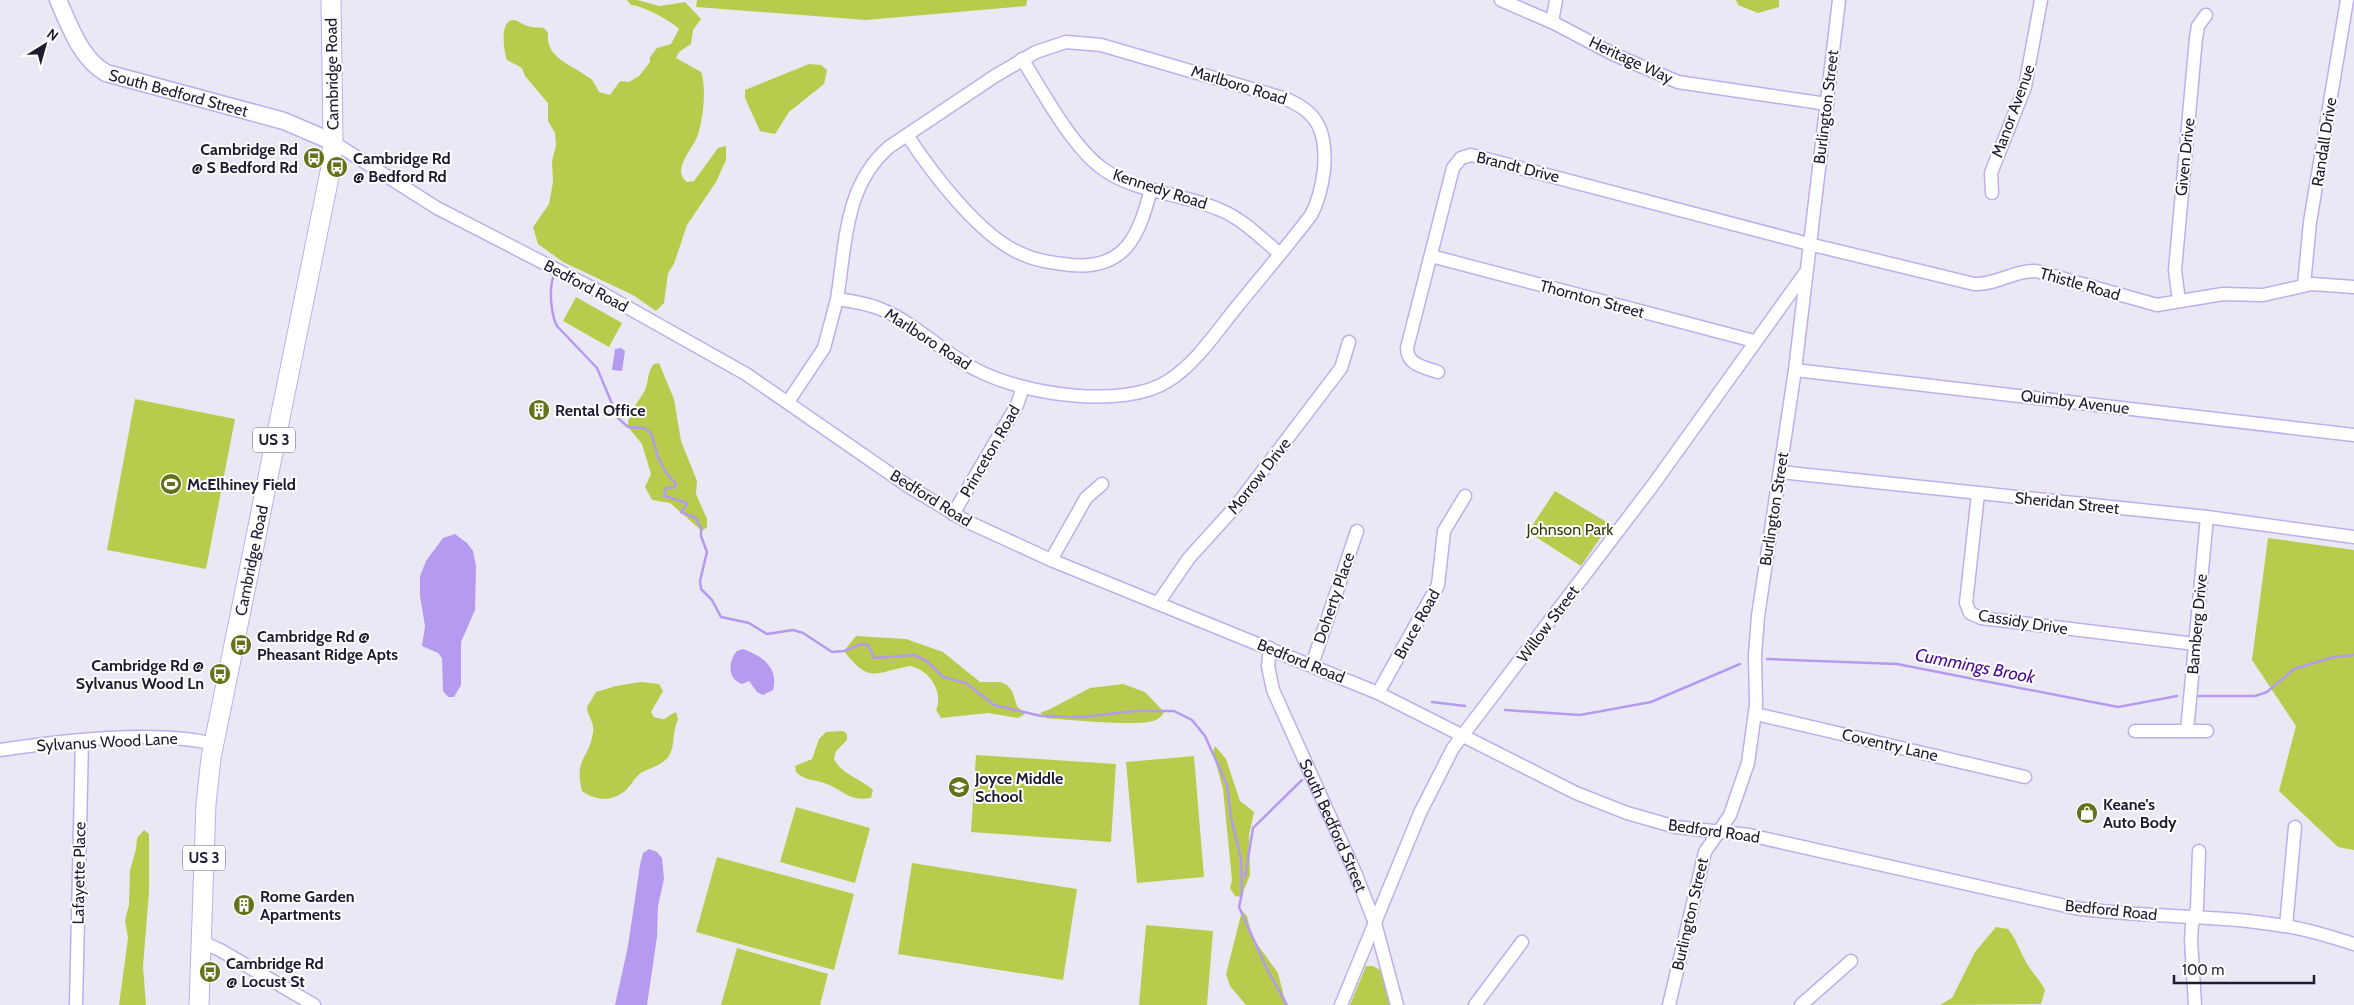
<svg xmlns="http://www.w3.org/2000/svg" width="2354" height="1005" font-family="Cabin,sans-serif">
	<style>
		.green { fill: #b9cb4c }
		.water { fill: #b49bf0 }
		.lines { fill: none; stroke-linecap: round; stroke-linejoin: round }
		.stream { stroke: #b49bf0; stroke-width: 2.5 }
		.minor-casing { stroke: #bfaeec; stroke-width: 15 }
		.major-casing { stroke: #bfaeec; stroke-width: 19 }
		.highway-casing { stroke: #bfaeec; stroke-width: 21 }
		.minor { stroke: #fff; stroke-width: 12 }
		.major { stroke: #fff; stroke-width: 16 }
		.highway { stroke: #fff; stroke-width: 19 }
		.labels { text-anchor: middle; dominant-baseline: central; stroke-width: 4; stroke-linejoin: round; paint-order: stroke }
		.shield { fill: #fff; stroke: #645f6f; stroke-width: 1 }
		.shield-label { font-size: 15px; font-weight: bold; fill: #211a31 }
		.street-label { font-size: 16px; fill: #211a31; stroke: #fff }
		.poi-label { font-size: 16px; font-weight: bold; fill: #211a31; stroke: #fff; text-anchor: start }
		.park-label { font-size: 16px; fill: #343a04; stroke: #fff }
		.water-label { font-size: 18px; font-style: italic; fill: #4b0c8d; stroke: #fff }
	</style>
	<rect width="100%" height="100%" fill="#ebe8f5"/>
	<path class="green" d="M627,0H637L660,6L685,2L701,19L693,30L691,44L679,52L676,58L701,72C707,87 703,122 697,137C692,150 671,170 687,182L694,181L718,148L726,146V160L716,182L687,225L674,264L668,273L664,303L656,311L633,295L563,262L538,244L533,227L549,204L553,182L552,161L556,145L555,133L548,121V103L525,76L522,68L507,60C504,52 499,21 513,20C518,20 523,25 528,26C533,28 538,27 544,28L548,33C545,59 574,65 591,79C594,82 597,88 599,92L610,95L620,81L629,82L639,76L650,62V57L657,48L671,44L679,29C672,21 641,5 631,5Z
		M697,0H1027L1026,6L866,20L696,7Z
		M1736,0H1779V7L1758,13L1738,5Z
		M809,64L821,65L827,70L824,84L789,112L775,134L760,131L745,98V90Z
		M576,297L622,323L609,347L563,321Z
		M659,363L674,399L681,441L697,481L696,494L707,519V527L702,531L670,503L652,500L645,487L651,474L642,444L628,427C627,413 639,402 645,390C649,381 647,372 654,364Z
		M135,399L235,419L206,569L107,550Z
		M1555,491L1610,524L1581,566L1528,532Z
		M2268,538L2354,550V850L2338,847L2279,791L2296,726L2252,660Z
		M856,636L906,639L943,652L980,682H1001L1007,685L1012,691L1017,706L1025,714L1018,718L988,713L941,718L936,710C944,691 929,670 910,666C875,672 870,685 844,651Z
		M641,682L659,684L663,691L651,712L654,717C669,722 665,716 676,712L678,720C672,732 675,744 670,754C666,764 649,768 641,773C633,778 630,789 622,793C610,802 594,800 582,791C574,758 588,761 593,733C595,722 587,716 587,707L596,692L616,686Z
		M1123,684L1145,692L1164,712C1162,716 1160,718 1156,720C1139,727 1077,720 1055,719L1046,718L1040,713L1050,709L1090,688Z
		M843,731L847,734V740L836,751L834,759C840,773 861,779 873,790L871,798C848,802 843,789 824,783C812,779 806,781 796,772L795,766L812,759L819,739L826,732Z
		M1215,746L1226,759L1240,801L1254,812L1249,835L1250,875L1241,897L1235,896L1230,888L1232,880L1223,789L1213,752Z
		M976,755L1116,764L1111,842L971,832Z
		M1194,756L1204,877L1137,883L1126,762Z
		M796,807L870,828L855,883L780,862Z
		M144,830L149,834V892L143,966L146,1005H119L128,938L125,920L129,905L130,870L136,849L137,838Z
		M717,857L854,894L834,970L696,932Z
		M912,863L1077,889L1063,980L898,954Z
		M1242,911L1247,916L1252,937L1278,973L1286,1005H1246L1230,986L1226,974Z
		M1146,925L1213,931L1207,1005H1139Z
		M1996,927L2008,929C2016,939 2019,949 2025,960C2030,971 2040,979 2045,990L2041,1004L1940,1005L1952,998L1975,952Z
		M737,948L828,974L820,1005H721Z
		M1366,966H1373L1382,971L1392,1005H1350Z"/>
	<path class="water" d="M621,348L625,351L622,371L612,370L615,349Z
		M455,534L467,543L473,551L476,566L475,610L461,642V685L454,697H448L443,691L442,658L438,653L422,646L425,626L420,596V576L426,561L443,538Z
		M743,649C762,656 779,667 773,690L763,695L757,692L749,681L742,684C727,679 728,661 737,651Z
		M649,849L657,852L662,858L664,879L658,906L657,937L647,1005H615L628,946L640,865L643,853Z"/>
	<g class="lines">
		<path class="stream" d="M553,278C549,290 551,315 557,326L597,368L618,418L628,427L644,428L651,433L658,457L665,471L676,484L675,487L666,488L664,496L685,502L687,504L681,512L696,518L701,529V536L707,552L700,581L701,589L712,600L721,617L749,623L767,634L793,630L803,633L832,652L844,651L861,644L868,645L874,658L914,655L927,661L943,677L966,683L994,705L1041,716L1083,717L1135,711H1174L1192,720L1205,736L1227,785L1231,817L1241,859L1242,893
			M1767,659L1897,664L2118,707L2177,696
			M2197,696H2255L2267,692L2294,669L2334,657L2354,655
			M1432,702L1465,706
			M1505,710L1580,715L1651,702L1740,664
			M1245,877L1253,828L1302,780
			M1242,893L1239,907L1266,967L1287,1005"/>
		<g class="minor-casing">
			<g id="minor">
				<path d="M1501,0L1554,23L1613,54L1678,82L1827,104"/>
				<path d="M1552,22L1556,0"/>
				<path d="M1022,59C1043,92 1072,147 1103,169C1136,193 1182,193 1218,209C1242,218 1261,238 1280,254"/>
				<path d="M907,135C932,173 980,237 1022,254C1037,261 1054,263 1071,265C1126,270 1139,235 1151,189"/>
				<path d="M333,142L437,208L602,293L746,374L908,486L966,521L1051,560L1378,693L1576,793L1627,813L1676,827L1749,835L2075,908C2145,918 2215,914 2284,926C2308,929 2331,937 2354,944"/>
				<path d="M1992,193L1991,173L2025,87L2041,0"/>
				<path d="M1431,256L1754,341"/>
				<path d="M2304,285L2310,222L2347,0"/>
				<path d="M2179,301L2175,270L2196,38L2198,26L2206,15"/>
				<path d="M1795,370L2354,435"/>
				<path d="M1438,372C1424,367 1407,365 1407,348L1453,168L1461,158L1471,155L1809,244L1974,284C1997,285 2014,270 2036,271L2157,305L2223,294L2263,295L2312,284L2354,287"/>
				<path d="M788,402L824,348L837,299C851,301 865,303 878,308C915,322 942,353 977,370C1022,394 1123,410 1168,381C1195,364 1215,334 1235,309C1260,278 1287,247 1311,215C1319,201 1322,185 1324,170C1327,133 1319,111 1283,98L1101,45L1066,42L1036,52L995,76L889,147C844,186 846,244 837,299"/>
				<path d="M1780,472L2207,517L2354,537"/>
				<path d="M1978,494L1966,603L1970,613L1981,618L2195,644"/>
				<path d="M953,514L1017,405L1023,387"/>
				<path d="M1051,560L1086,498L1102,484"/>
				<path d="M1158,603L1189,558L1236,506L1341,368L1349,342"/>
				<path id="s1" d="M1270,648L1268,666L1273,690L1354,870L1375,923L1397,1005"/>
				<path d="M1312,665L1357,531"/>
				<path d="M1378,693L1438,585L1444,531L1465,496"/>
				<path d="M1756,714L2025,777"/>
				<path d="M2135,731H2207"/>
				<path d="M2187,731L2207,517"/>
				<path d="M0,750C61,741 155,729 214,744"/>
				<path d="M2286,926L2295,827"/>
				<path d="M202,942L220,950L314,1005"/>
				<path d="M76,1005L82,741"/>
				<path d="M1341,1005L1420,813L1453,748L1653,485L1805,273"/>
				<path d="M1475,1005L1522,942"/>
				<path d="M1669,1005L1705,852L1730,815L1748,763L1756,705L1755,655L1758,616L1795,370L1839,0"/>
				<path d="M1801,1005L1851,961"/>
				<path d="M2195,1005L2191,940L2192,925L2197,908L2199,851"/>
			</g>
		</g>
		<g class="major-casing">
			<g id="major">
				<path id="s2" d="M58,0C70,26 80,58 106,73L284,121L333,142"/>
			</g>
		</g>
		<g class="highway-casing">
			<g id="highway">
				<path id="s3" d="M199,1005L206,804L211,758L331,167L333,138L331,0"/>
			</g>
		</g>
		<use href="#minor" class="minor"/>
		<use href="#major" class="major"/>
		<use href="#highway" class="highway"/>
	</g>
	<defs>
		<g id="bus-disc" transform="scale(1.125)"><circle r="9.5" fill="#65711b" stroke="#fff"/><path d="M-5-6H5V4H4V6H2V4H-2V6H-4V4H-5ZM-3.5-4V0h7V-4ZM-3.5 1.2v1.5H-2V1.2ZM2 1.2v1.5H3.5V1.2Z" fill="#fff"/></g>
		<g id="building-disc" transform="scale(1.125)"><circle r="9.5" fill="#65711b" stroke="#fff"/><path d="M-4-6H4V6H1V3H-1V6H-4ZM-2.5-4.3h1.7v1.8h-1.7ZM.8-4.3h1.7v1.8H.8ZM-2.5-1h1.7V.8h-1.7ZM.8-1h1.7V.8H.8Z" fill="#fff"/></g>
		<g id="stadium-disc" transform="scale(1.125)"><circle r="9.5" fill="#65711b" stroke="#fff"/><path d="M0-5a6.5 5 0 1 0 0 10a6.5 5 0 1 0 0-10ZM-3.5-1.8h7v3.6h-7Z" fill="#fff"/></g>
		<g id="school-disc" transform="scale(1.125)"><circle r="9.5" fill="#65711b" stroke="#fff"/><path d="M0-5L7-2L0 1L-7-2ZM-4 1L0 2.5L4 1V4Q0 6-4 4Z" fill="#fff"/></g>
		<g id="shop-disc" transform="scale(1.125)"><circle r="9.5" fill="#65711b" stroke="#fff"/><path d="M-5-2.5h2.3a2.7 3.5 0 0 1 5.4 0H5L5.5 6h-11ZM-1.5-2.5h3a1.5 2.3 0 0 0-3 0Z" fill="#fff"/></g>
	</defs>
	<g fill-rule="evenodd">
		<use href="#bus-disc" x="314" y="158"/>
		<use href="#bus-disc" x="337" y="167"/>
		<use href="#building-disc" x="539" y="410"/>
		<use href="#stadium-disc" x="171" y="484"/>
		<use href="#bus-disc" x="241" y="645"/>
		<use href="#bus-disc" x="220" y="674"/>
		<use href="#school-disc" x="959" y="787"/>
		<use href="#shop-disc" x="2087" y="813"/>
		<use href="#building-disc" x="244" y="905"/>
		<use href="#bus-disc" x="210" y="972"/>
	</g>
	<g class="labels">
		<g class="shield">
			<rect x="253" y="427.5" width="42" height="25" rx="4"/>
			<rect x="183" y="845.5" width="42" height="25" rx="4"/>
		</g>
		<g class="shield-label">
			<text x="274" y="440">US 3</text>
			<text x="204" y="858">US 3</text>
		</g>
		<g class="street-label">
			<text transform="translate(1631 60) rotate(25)">Heritage Way</text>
			<text transform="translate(332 74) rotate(-91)">Cambridge Road</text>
			<text transform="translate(1239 85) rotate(17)">Marlboro Road</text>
			<text stroke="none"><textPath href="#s2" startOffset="164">South Bedford Street</textPath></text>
			<text transform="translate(1826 107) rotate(-83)">Burlington Street</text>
			<text transform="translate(2013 111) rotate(-70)">Manor Avenue</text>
			<text transform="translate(2324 142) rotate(-81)">Randall Drive</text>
			<text transform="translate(2185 157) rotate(-84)">Given Drive</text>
			<text transform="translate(1518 167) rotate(14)">Brandt Drive</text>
			<text transform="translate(1160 189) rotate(18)">Kennedy Road</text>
			<text transform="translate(2080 284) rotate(16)">Thistle Road</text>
			<text transform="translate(586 286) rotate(28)">Bedford Road</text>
			<text transform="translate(1592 299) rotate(15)">Thornton Street</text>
			<text transform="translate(928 339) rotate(33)">Marlboro Road</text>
			<text transform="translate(2075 402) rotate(7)">Quimby Avenue</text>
			<text transform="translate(990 451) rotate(-60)">Princeton Road</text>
			<text transform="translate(1259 476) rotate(-52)">Morrow Drive</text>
			<text transform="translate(931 498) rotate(32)">Bedford Road</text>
			<text transform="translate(2067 503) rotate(6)">Sheridan Street</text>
			<text transform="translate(1774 509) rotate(-81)">Burlington Street</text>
			<text stroke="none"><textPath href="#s3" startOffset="449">Cambridge Road</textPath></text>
			<text transform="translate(1334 598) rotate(-71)">Doherty Place</text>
			<text transform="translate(2023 622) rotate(9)">Cassidy Drive</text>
			<text transform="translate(1417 624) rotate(-61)">Bruce Road</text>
			<text transform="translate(1548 624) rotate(-53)">Willow Street</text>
			<text transform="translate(2197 624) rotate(-85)">Bamberg Drive</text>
			<text transform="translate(1301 661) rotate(22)">Bedford Road</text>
			<text transform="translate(107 742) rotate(-3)">Sylvanus Wood Lane</text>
			<text transform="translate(1890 745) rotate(13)">Coventry Lane</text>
			<text stroke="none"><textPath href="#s1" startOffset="191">South Bedford Street</textPath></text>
			<text transform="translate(1714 831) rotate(8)">Bedford Road</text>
			<text transform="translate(79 873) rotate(-89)">Lafayette Place</text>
			<text transform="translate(2111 910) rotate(6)">Bedford Road</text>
			<text transform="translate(1690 914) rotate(-77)">Burlington Street</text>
		</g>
		<g class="poi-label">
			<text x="298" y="149" text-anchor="end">Cambridge Rd<tspan x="298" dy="18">@ S Bedford Rd</tspan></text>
			<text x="353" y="158">Cambridge Rd<tspan x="353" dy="18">@ Bedford Rd</tspan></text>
			<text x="555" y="410">Rental Office</text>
			<text x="187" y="484">McElhiney Field</text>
			<text x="257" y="636">Cambridge Rd @<tspan x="257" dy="18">Pheasant Ridge Apts</tspan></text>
			<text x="204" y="665" text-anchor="end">Cambridge Rd @<tspan x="204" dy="18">Sylvanus Wood Ln</tspan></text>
			<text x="975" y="778">Joyce Middle<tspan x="975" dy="18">School</tspan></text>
			<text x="2103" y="804">Keane's<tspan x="2103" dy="18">Auto Body</tspan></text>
			<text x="260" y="896">Rome Garden<tspan x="260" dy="18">Apartments</tspan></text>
			<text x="226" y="963">Cambridge Rd<tspan x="226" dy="18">@ Locust St</tspan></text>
		</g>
		<g class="park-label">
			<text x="1570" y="529">Johnson Park</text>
		</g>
		<g class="water-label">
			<text transform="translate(1975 666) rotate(11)">Cummings Brook</text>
		</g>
	</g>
	<g transform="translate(45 45) rotate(37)" stroke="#ffffff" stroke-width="4" paint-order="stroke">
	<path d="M0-4L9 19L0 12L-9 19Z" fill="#211a31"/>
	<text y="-8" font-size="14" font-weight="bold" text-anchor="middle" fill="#211a31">N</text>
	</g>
	<path d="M2174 975v8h140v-8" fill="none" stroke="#211a31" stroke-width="2.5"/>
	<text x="2182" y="975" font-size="15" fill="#211a31" stroke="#ffffff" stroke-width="4" paint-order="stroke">100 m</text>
</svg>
